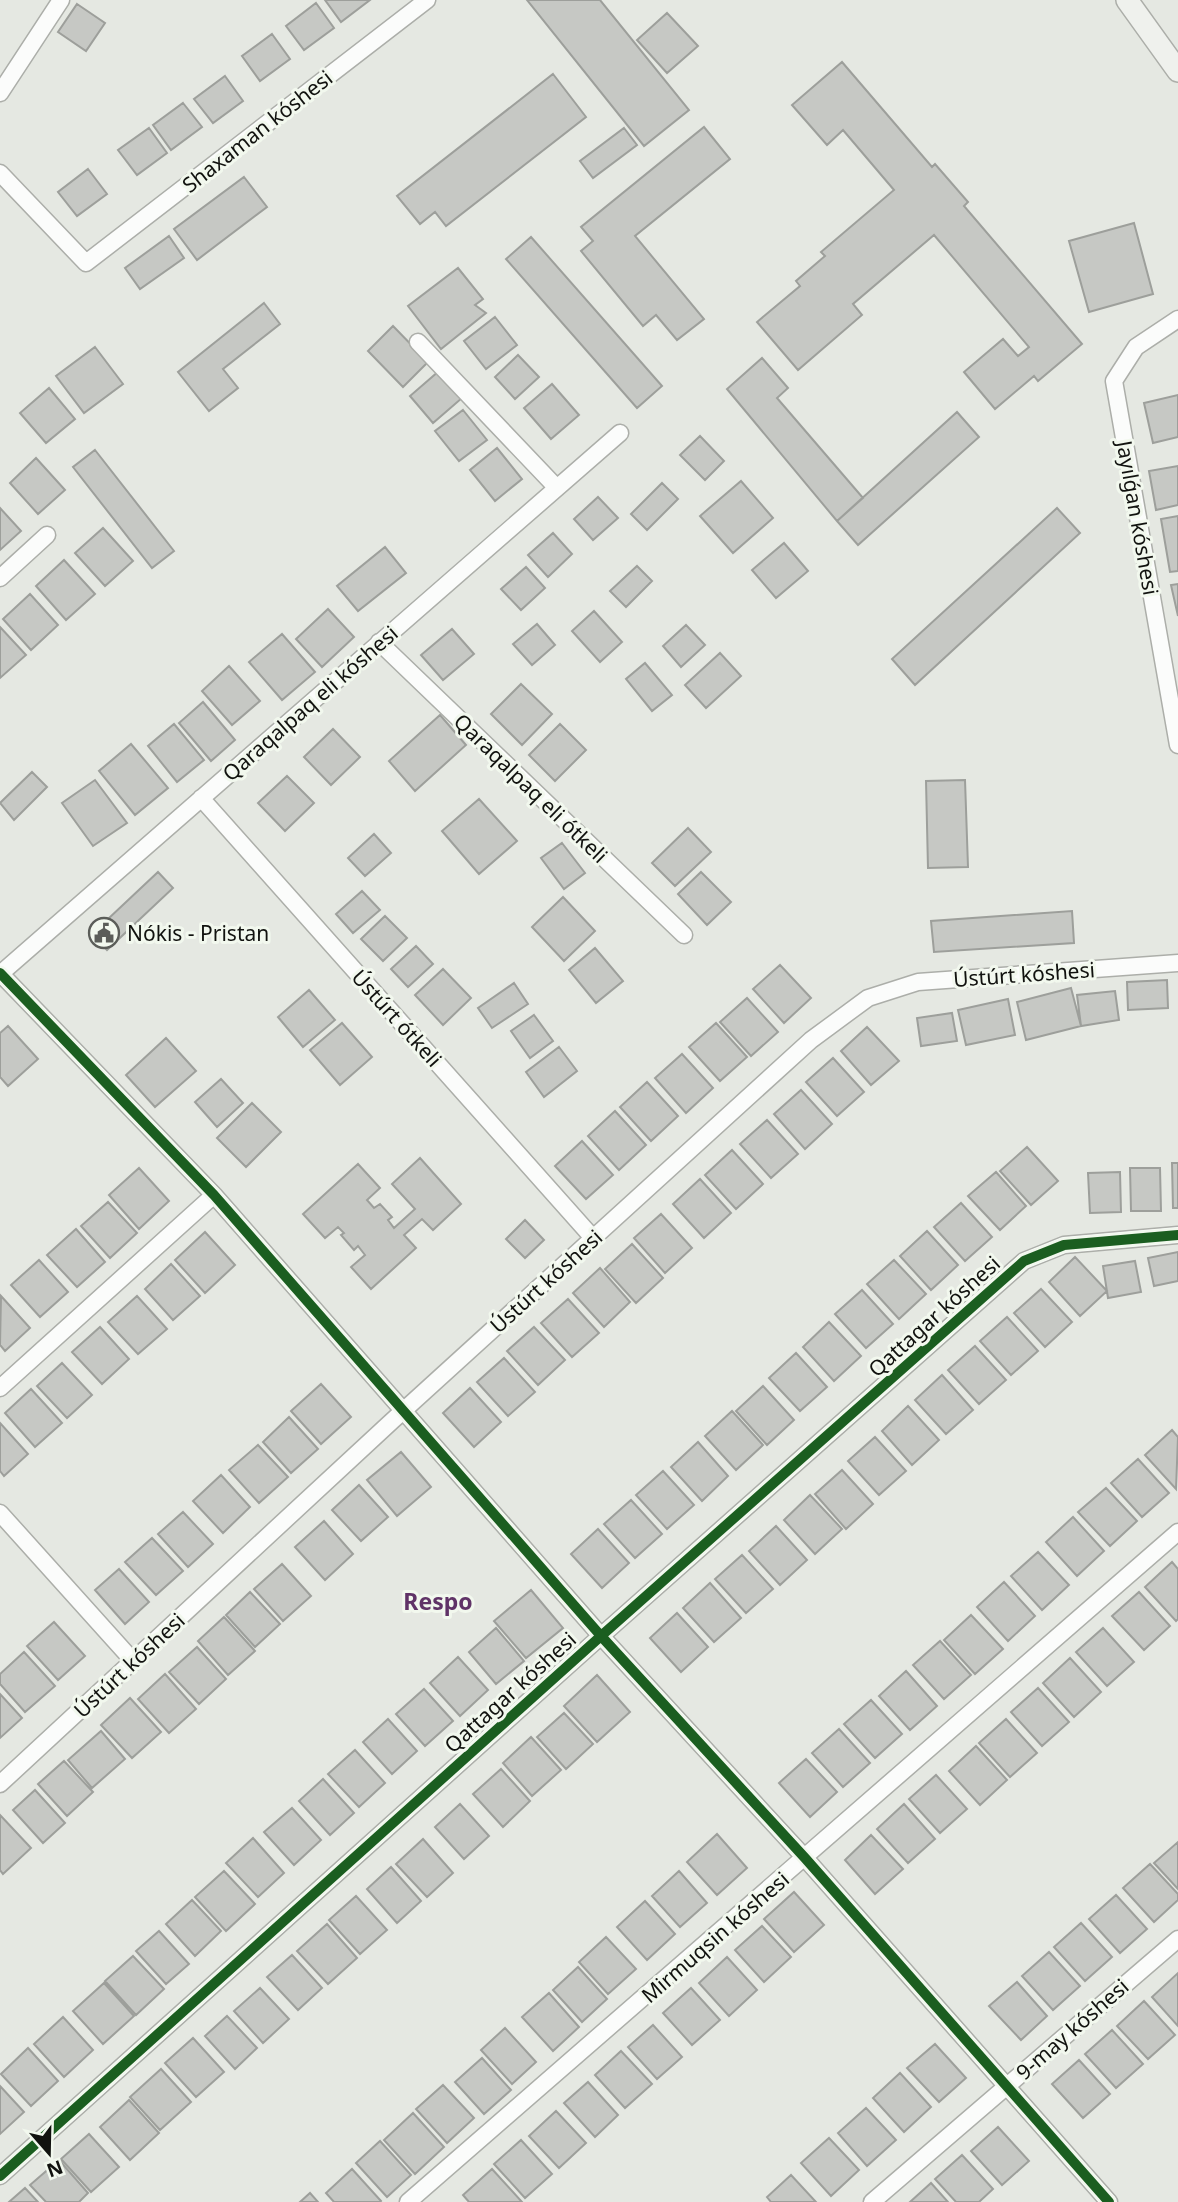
<svg xmlns="http://www.w3.org/2000/svg" width="1178" height="2202" font-family="'Noto Sans',sans-serif">
	<style>
		.building { fill: #c6c8c4; stroke: #9d9f9b; stroke-width: 2 }
		.lines { fill: none; stroke-linecap: round; stroke-linejoin: round }
		.street-casing { stroke: #acaea9; stroke-width: 19 }
		.secondary-casing { stroke: #acaea9; stroke-width: 24 }
		.street { stroke: #fbfcfb; stroke-width: 16 }
		.secondary { stroke: #eff1ed; stroke-width: 21 }
		.cycleway-casing { stroke: #f2f8ee; stroke-width: 15 }
		.cycleway { stroke: #1b5e20; stroke-width: 10 }
		.labels { text-anchor: middle; dominant-baseline: central; stroke-width: 6; stroke-linejoin: round; paint-order: stroke }
		.street-label { font-size: 21px; fill: #11120f; stroke: #f2f8ee }
		.poi-label { font-size: 21px; fill: #11120f; stroke: #f2f8ee; text-anchor: start }
		.neighbourhood-label { font-size: 23px; font-weight: bold; fill: #603367; stroke: #f2f8ee }
	</style>
	<rect width="100%" height="100%" fill="#e5e8e2"/>
	<path class="building" d="M325,0H370L341,22Z
		M527,0H600L689,110L644,146Z
		M316,3L334,28L304,50L286,26Z
		M77,4L105,23L86,51L58,32Z
		M667,13L698,46L667,73L637,40Z
		M272,34L290,59L260,81L242,56Z
		M842,62L932,167L935,164L968,202L964,206L1082,344L1038,381L1034,376L995,409L964,372L1003,339L1018,356L1029,347L934,235L853,304L862,315L798,370L757,322L800,286L796,281L825,256L821,252L894,190L843,130L827,145L792,105Z
		M553,74L586,117L446,226L435,212L420,224L397,196Z
		M225,76L243,101L213,123L194,99Z
		M183,103L202,127L171,150L153,125Z
		M704,127L730,159L635,236L704,319L677,340L656,315L643,326L581,251L593,241L581,227Z
		M149,128L167,153L137,175L118,150Z
		M624,128L637,145L593,178L580,161Z
		M88,169L107,194L77,216L58,192Z
		M244,177L267,207L197,260L174,229Z
		M1134,223L1153,294L1089,312L1069,241Z
		M169,236L184,258L140,289L125,268Z
		M531,237L662,386L637,408L506,259Z
		M458,268L483,299L475,305L486,313L441,349L408,306Z
		M264,303L280,324L223,369L238,388L209,411L178,372Z
		M495,317L517,345L486,369L464,341Z
		M393,326L428,362L403,387L368,351Z
		M95,347L123,384L84,413L56,376Z
		M518,355L539,377L515,399L495,377Z
		M762,358L788,388L777,398L863,498L837,521L727,389Z
		M439,371L462,398L433,423L410,396Z
		M552,384L579,415L551,439L524,408Z
		M49,388L75,419L46,443L20,413Z
		M1178,395V437L1153,443L1144,403Z
		M463,410L487,440L459,461L435,431Z
		M957,412L979,437L858,545L837,521Z
		M700,436L724,461L705,480L680,455Z
		M497,448L522,479L495,501L470,470Z
		M95,450L174,551L152,568L73,467Z
		M36,458L65,490L38,514L10,483Z
		M1178,466V505L1156,510L1149,471Z
		M741,481L773,518L733,553L700,516Z
		M662,483L678,499L647,530L631,514Z
		M598,497L618,518L593,540L574,519Z
		M0,508L21,531L0,550Z
		M1057,508L1080,533L915,685L892,659Z
		M1178,516V571L1170,572L1161,519Z
		M103,528L133,561L105,586L75,553Z
		M553,533L572,554L548,577L528,555Z
		M784,543L808,571L776,598L752,570Z
		M385,547L406,573L358,611L337,586Z
		M64,560L95,594L66,620L36,586Z
		M637,566L652,581L626,607L610,591Z
		M526,567L545,588L521,610L501,589Z
		M1178,584V616L1171,585Z
		M30,594L58,625L31,650L3,619Z
		M328,609L354,637L322,667L296,639Z
		M594,611L622,642L600,662L572,631Z
		M537,624L555,645L532,665L513,644Z
		M686,625L705,645L681,667L663,646Z
		M0,627L26,655L0,678Z
		M452,629L474,654L443,680L421,655Z
		M282,634L315,672L282,700L249,662Z
		M720,653L741,676L706,708L685,685Z
		M645,663L672,695L652,711L626,679Z
		M229,666L260,701L232,725L202,691Z
		M521,684L552,714L522,745L491,714Z
		M203,702L235,740L211,761L179,723Z
		M440,715L466,745L415,791L389,761Z
		M174,724L204,760L177,782L148,746Z
		M560,724L586,750L555,781L529,755Z
		M333,729L360,757L331,785L304,757Z
		M131,744L168,788L135,815L99,771Z
		M32,772L47,787L14,820L0,803Z
		M287,776L314,803L285,831L258,803Z
		M95,780L127,823L93,846L62,803Z
		M965,780L968,867L928,868L926,781Z
		M479,799L517,841L479,874L442,831Z
		M688,828L711,852L675,886L652,863Z
		M374,834L391,853L365,876L348,858Z
		M562,843L585,873L564,889L541,858Z
		M158,872L173,888L107,950L92,934Z
		M701,872L731,902L707,925L678,894Z
		M362,891L380,910L353,933L336,914Z
		M563,897L595,931L564,961L532,927Z
		M1072,911L1074,943L934,952L931,921Z
		M385,916L407,938L383,961L361,939Z
		M416,946L433,964L408,987L391,969Z
		M595,948L623,981L596,1003L569,970Z
		M780,965L811,998L784,1023L753,989Z
		M443,969L471,998L443,1025L415,995Z
		M1167,980L1168,1008L1128,1010L1127,982Z
		M514,983L528,1004L492,1028L478,1008Z
		M1071,988L1081,1026L1026,1040L1017,1002Z
		M309,990L335,1020L303,1047L278,1017Z
		M1115,991L1119,1020L1081,1026L1077,995Z
		M747,998L778,1032L751,1056L720,1022Z
		M1008,999L1015,1035L966,1045L958,1010Z
		M952,1013L957,1041L921,1046L917,1018Z
		M534,1015L553,1041L530,1058L511,1031Z
		M342,1023L372,1057L340,1085L310,1050Z
		M716,1023L747,1057L720,1081L689,1047Z
		M8,1026L38,1059L8,1086L0,1077V1033Z
		M867,1027L899,1061L871,1085L841,1051Z
		M166,1038L196,1071L155,1107L126,1075Z
		M559,1047L577,1071L544,1097L526,1072Z
		M682,1054L713,1088L686,1113L655,1078Z
		M833,1058L864,1092L837,1116L806,1082Z
		M221,1079L243,1103L217,1127L195,1102Z
		M647,1082L678,1116L651,1141L620,1107Z
		M801,1090L832,1124L805,1149L774,1114Z
		M252,1103L281,1132L246,1167L217,1138Z
		M615,1111L646,1145L619,1170L588,1136Z
		M767,1120L798,1154L771,1178L740,1144Z
		M582,1141L613,1175L586,1199L555,1166Z
		M1027,1147L1058,1181L1031,1205L1000,1171Z
		M732,1150L763,1184L736,1209L705,1175Z
		M420,1158L461,1204L433,1230L422,1219L404,1235L416,1248L371,1289L351,1267L365,1255L358,1246L354,1250L341,1235L344,1233L338,1227L325,1238L303,1214L358,1164L380,1188L367,1200L374,1208L380,1204L392,1217L388,1220L394,1228L415,1209L392,1184Z
		M1172,1163H1178V1208H1173Z
		M139,1168L169,1201L139,1229L109,1195Z
		M1130,1168H1160L1161,1211H1131Z
		M996,1172L1026,1206L1000,1230L968,1196Z
		M1120,1172L1121,1212L1090,1213L1088,1173Z
		M700,1179L731,1213L704,1238L673,1204Z
		M108,1202L137,1233L110,1258L81,1226Z
		M961,1203L992,1237L965,1261L934,1227Z
		M661,1214L692,1248L665,1273L634,1238Z
		M525,1220L544,1240L525,1258L506,1239Z
		M76,1229L105,1262L77,1287L47,1255Z
		M927,1231L958,1265L931,1290L900,1256Z
		M205,1232L235,1265L205,1293L175,1260Z
		M632,1244L663,1278L636,1303L605,1269Z
		M1178,1252V1281L1154,1286L1148,1258Z
		M1075,1257L1107,1291L1080,1316L1049,1282Z
		M39,1260L68,1292L40,1317L11,1285Z
		M894,1260L926,1294L899,1319L867,1284Z
		M1135,1261L1141,1292L1108,1298L1103,1266Z
		M171,1264L200,1296L173,1320L145,1289Z
		M600,1268L630,1302L604,1327L573,1293Z
		M1041,1289L1072,1322L1045,1347L1014,1313Z
		M862,1290L893,1324L866,1348L835,1314Z
		M1,1296L30,1328L5,1351L0,1345Z
		M137,1296L167,1329L138,1354L108,1322Z
		M568,1299L599,1333L572,1357L541,1323Z
		M1007,1317L1038,1351L1011,1375L980,1341Z
		M829,1322L861,1356L834,1381L803,1347Z
		M100,1327L129,1359L102,1384L72,1352Z
		M534,1327L565,1360L538,1385L507,1351Z
		M975,1346L1006,1380L979,1404L948,1370Z
		M796,1353L827,1387L800,1411L769,1378Z
		M504,1358L535,1392L508,1416L477,1382Z
		M62,1363L92,1395L67,1418L37,1386Z
		M942,1375L973,1410L946,1434L915,1400Z
		M321,1384L351,1417L321,1444L291,1411Z
		M763,1386L794,1420L767,1445L736,1411Z
		M470,1388L501,1422L474,1447L443,1413Z
		M31,1389L62,1423L35,1447L5,1413Z
		M908,1406L939,1440L912,1465L882,1431Z
		M732,1411L763,1445L736,1470L705,1436Z
		M289,1417L318,1449L291,1473L263,1442Z
		M0,1423L28,1454L4,1476L0,1471Z
		M1172,1430L1178,1437L1176,1489L1145,1455Z
		M875,1437L906,1471L879,1495L848,1461Z
		M698,1442L728,1476L702,1501L671,1467Z
		M258,1445L288,1477L259,1503L229,1470Z
		M401,1452L431,1487L397,1516L367,1480Z
		M1138,1459L1169,1493L1142,1517L1111,1483Z
		M842,1470L873,1504L846,1529L815,1494Z
		M663,1471L694,1505L667,1529L636,1495Z
		M221,1475L250,1507L223,1533L193,1501Z
		M359,1485L388,1517L361,1541L332,1510Z
		M1106,1488L1137,1521L1110,1546L1078,1512Z
		M810,1495L842,1529L815,1554L784,1520Z
		M631,1500L662,1534L635,1558L604,1524Z
		M183,1512L213,1544L188,1567L158,1534Z
		M1073,1517L1104,1551L1077,1576L1046,1542Z
		M324,1521L353,1554L325,1580L295,1547Z
		M776,1526L807,1560L780,1585L749,1551Z
		M598,1529L629,1563L602,1588L571,1554Z
		M152,1538L183,1571L156,1595L125,1562Z
		M1038,1552L1069,1585L1042,1610L1011,1576Z
		M742,1555L773,1589L746,1613L715,1579Z
		M1172,1562L1178,1569V1619L1176,1621L1145,1587Z
		M282,1564L311,1596L283,1621L254,1589Z
		M119,1569L149,1602L125,1624L95,1590Z
		M1004,1582L1035,1616L1008,1641L977,1607Z
		M710,1583L741,1618L714,1642L683,1608Z
		M531,1590L563,1628L526,1658L494,1621Z
		M250,1592L280,1624L255,1647L226,1615Z
		M1139,1592L1170,1626L1144,1650L1112,1616Z
		M677,1613L708,1647L681,1672L650,1638Z
		M971,1615L1003,1649L975,1674L944,1640Z
		M224,1617L255,1651L228,1675L198,1641Z
		M54,1622L85,1656L58,1680L27,1646Z
		M496,1628L524,1661L496,1684L469,1652Z
		M1103,1628L1134,1662L1107,1686L1076,1652Z
		M940,1641L971,1675L944,1699L913,1665Z
		M197,1647L226,1679L199,1704L169,1672Z
		M24,1652L55,1686L25,1712L0,1684V1674Z
		M458,1657L488,1690L460,1716L430,1683Z
		M1070,1658L1101,1692L1074,1717L1043,1683Z
		M906,1671L937,1706L910,1730L879,1696Z
		M165,1674L196,1709L169,1733L138,1699Z
		M597,1675L630,1712L597,1742L564,1706Z
		M1038,1688L1069,1722L1042,1746L1011,1712Z
		M424,1689L453,1721L425,1746L396,1714Z
		M0,1694L22,1718L0,1738Z
		M130,1698L161,1732L132,1758L101,1725Z
		M871,1700L902,1734L875,1758L844,1724Z
		M564,1713L593,1744L566,1769L537,1737Z
		M388,1719L417,1751L392,1774L363,1742Z
		M1006,1719L1037,1753L1010,1777L979,1743Z
		M839,1729L870,1763L843,1787L812,1753Z
		M101,1731L125,1759L92,1788L68,1760Z
		M531,1737L561,1770L532,1796L503,1763Z
		M976,1746L1007,1780L980,1805L949,1771Z
		M355,1750L385,1783L359,1807L328,1774Z
		M806,1759L837,1792L810,1817L779,1783Z
		M64,1761L93,1792L67,1816L38,1784Z
		M501,1769L530,1801L503,1827L473,1794Z
		M936,1775L967,1809L940,1833L909,1799Z
		M323,1779L354,1813L330,1835L299,1801Z
		M35,1790L65,1823L43,1843L13,1810Z
		M460,1804L489,1836L464,1859L435,1827Z
		M904,1804L935,1839L908,1863L877,1829Z
		M292,1808L321,1840L294,1865L264,1832Z
		M0,1815L31,1848L3,1874L0,1870Z
		M717,1834L747,1868L717,1895L687,1862Z
		M871,1835L903,1869L875,1894L845,1860Z
		M253,1838L284,1873L258,1897L226,1863Z
		M423,1839L453,1873L427,1897L396,1864Z
		M1178,1842V1889L1154,1863Z
		M1150,1864L1178,1894V1900L1154,1922L1123,1888Z
		M391,1867L421,1901L397,1923L367,1889Z
		M224,1871L255,1904L226,1931L195,1897Z
		M679,1871L707,1903L680,1927L652,1896Z
		M794,1892L824,1925L794,1952L764,1919Z
		M1116,1895L1147,1929L1120,1953L1089,1919Z
		M356,1896L387,1930L360,1954L329,1920Z
		M192,1900L221,1931L195,1956L166,1924Z
		M645,1901L675,1934L647,1960L617,1927Z
		M1081,1923L1112,1957L1085,1981L1054,1947Z
		M327,1924L357,1958L328,1984L297,1951Z
		M762,1926L791,1957L764,1982L735,1950Z
		M159,1931L189,1964L166,1984L136,1951Z
		M606,1937L636,1969L608,1994L579,1962Z
		M1049,1952L1080,1986L1053,2010L1022,1976Z
		M292,1955L322,1988L298,2010L267,1977Z
		M133,1956L164,1989L136,2015L105,1981Z
		M727,1957L757,1990L729,2016L699,1983Z
		M578,1967L607,1999L582,2022L553,1990Z
		M1178,1973V2026L1152,1997Z
		M1017,1982L1047,2016L1021,2040L989,2006Z
		M104,1983L134,2016L103,2044L73,2011Z
		M260,1988L289,2019L263,2043L234,2011Z
		M691,1988L720,2020L692,2045L663,2013Z
		M549,1993L579,2027L553,2051L522,2017Z
		M1144,2001L1175,2035L1148,2059L1117,2026Z
		M227,2016L257,2048L235,2069L205,2036Z
		M63,2017L93,2050L64,2077L34,2044Z
		M653,2025L682,2057L657,2079L628,2047Z
		M505,2028L536,2062L512,2084L481,2050Z
		M1112,2030L1143,2064L1116,2088L1085,2054Z
		M193,2038L224,2072L196,2097L165,2063Z
		M935,2044L966,2078L939,2102L907,2068Z
		M28,2048L58,2081L31,2106L1,2074Z
		M621,2051L652,2084L625,2108L595,2075Z
		M482,2058L511,2090L484,2114L455,2082Z
		M1079,2060L1110,2094L1083,2118L1052,2084Z
		M161,2069L191,2102L160,2130L130,2097Z
		M900,2073L931,2107L904,2132L873,2098Z
		M588,2082L618,2115L595,2137L564,2103Z
		M443,2085L474,2118L447,2143L416,2109Z
		M0,2086L24,2112L0,2134Z
		M129,2100L159,2133L130,2160L100,2127Z
		M866,2108L896,2140L867,2166L838,2133Z
		M556,2111L586,2143L559,2168L529,2136Z
		M413,2113L444,2147L415,2174L384,2140Z
		M998,2127L1029,2161L1002,2185L971,2151Z
		M89,2134L119,2167L91,2192L61,2159Z
		M829,2138L859,2170L831,2196L801,2163Z
		M521,2140L552,2174L525,2198L494,2164Z
		M380,2141L411,2175L387,2197L356,2163Z
		M962,2155L993,2189L979,2202H956L935,2179Z
		M59,2160L88,2193L79,2202H46L30,2185Z
		M352,2169L381,2201L380,2202H334L326,2193Z
		M492,2169L522,2202H469L463,2195Z
		M791,2175L816,2202H771L767,2197Z
		M931,2183L948,2202H910Z
		M25,2188L38,2202H9Z
		M310,2193L318,2202H300Z"/>
	<g class="lines">
		<g class="street-casing">
			<path id="street" d="M0,93L61,0
				M0,173L86,263L427,0
				M1178,319L1136,347L1114,381L1178,745
				M418,342L557,488
				M0,578L47,535
				M379,642L684,935
				M201,798L593,1238
				M0,973L214,1195L601,1636L805,1858L1109,2202
				M0,974L620,433
				M0,1388L214,1195
				M0,1513L134,1662
				M0,1784L392,1421L811,1040L868,998L918,982L1178,963
				M0,2176L601,1636L1024,1261L1064,1245L1178,1235
				M408,2202L1178,1532
				M872,2202L1178,1939"/>
		</g>
		<g class="secondary-casing">
			<path id="secondary" d="M1127,0L1178,71"/>
		</g>
		<use href="#street" class="street"/>
		<use href="#secondary" class="secondary"/>
		<g class="cycleway-casing">
			<path id="cycleway" d="M0,973L214,1195L601,1636L805,1858L1109,2202
				M0,2176L601,1636L1024,1261L1064,1245L1178,1235"/>
		</g>
		<use href="#cycleway" class="cycleway"/>
	</g>
	<defs>
		<g id="civic-ring" transform="scale(1.575)"><circle r="9.5" fill="#f2f8ee" stroke="#5b5d59" stroke-width="1.5"/><path d="M-.6-6.5H3V-4.5H.6V-3L4-1V1h2V6H-6V1h2V-1L-.6-3ZM-1.2 2.5V6h2.4V2.5Z" fill="#5b5d59"/></g>
	</defs>
	<g fill-rule="evenodd">
		<use href="#civic-ring" x="104" y="933"/>
	</g>
	<g class="labels">
		<g class="street-label">
			<text transform="translate(257 131) rotate(-38)">Shaxaman kóshesi</text>
			<text transform="translate(1138 518) rotate(80)">Jayılǵan kóshesi</text>
			<text transform="translate(310 703) rotate(-41)">Qaraqalpaq eli kóshesi</text>
			<text transform="translate(531 788) rotate(44)">Qaraqalpaq eli ótkeli</text>
			<text transform="translate(1024 974) rotate(-4)">Ústúrt kóshesi</text>
			<text transform="translate(397 1018) rotate(48)">Ústúrt ótkeli</text>
			<text transform="translate(546 1281) rotate(-42)">Ústúrt kóshesi</text>
			<text transform="translate(934 1316) rotate(-42)">Qattagar kóshesi</text>
			<text transform="translate(129 1665) rotate(-43)">Ústúrt kóshesi</text>
			<text transform="translate(510 1692) rotate(-42)">Qattagar kóshesi</text>
			<text transform="translate(715 1937) rotate(-41)">Mirmuqsin kóshesi</text>
			<text transform="translate(1072 2029) rotate(-41)">9-may kóshesi</text>
		</g>
		<g class="poi-label">
			<text x="127" y="933">Nókis - Pristan</text>
		</g>
		<g class="neighbourhood-label">
			<text x="438" y="1601">Respo</text>
		</g>
	</g>
	<g transform="translate(49 2153) rotate(160)" stroke="#f2f8ee" stroke-width="5" paint-order="stroke">
	<path d="M0-5L12 26L0 18L-12 26Z" fill="#11120f"/>
	<text y="-10" font-size="19" font-weight="bold" text-anchor="middle" fill="#11120f">N</text>
	</g>
</svg>
